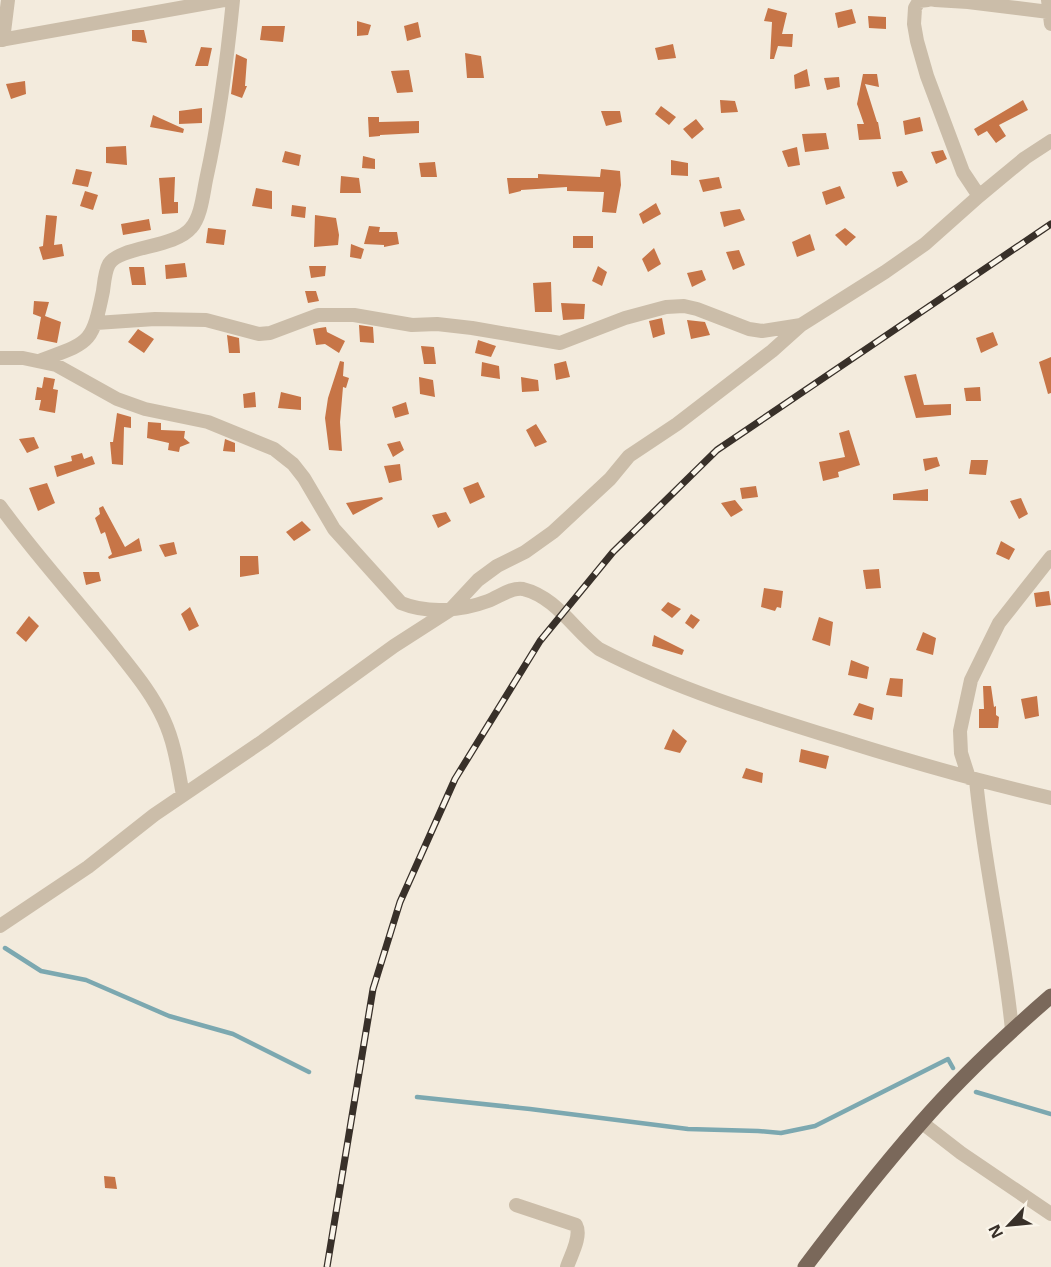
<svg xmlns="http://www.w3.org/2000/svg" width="1051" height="1267" font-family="'Noto Sans',sans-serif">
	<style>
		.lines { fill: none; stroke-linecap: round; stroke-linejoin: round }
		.stream { stroke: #7ca8b0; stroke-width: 4.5 }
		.building { fill: #c77547 }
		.minor { stroke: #cbbda9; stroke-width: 14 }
		.major { stroke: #7a685a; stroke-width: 15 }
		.rail-casing { stroke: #383029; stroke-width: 7 }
		.rail { stroke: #faf5ea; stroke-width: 4.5; stroke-dasharray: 14; stroke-linecap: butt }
	</style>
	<rect width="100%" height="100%" fill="#f3ebdd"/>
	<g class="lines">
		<path class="stream" d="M5,948L41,971L86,980L169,1016L233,1034L309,1072
			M976,1092L1051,1114
			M417,1097L530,1109L688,1129L758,1131L781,1133L815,1126L948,1059L953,1068"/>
	</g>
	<path class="building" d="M768,8L787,13L782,34H793L792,47L778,46L774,59H770L772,22L764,21Z
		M852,9L856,23L838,28L835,13Z
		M868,16L886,17V29L869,28Z
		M357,21L371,25L368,35L357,36Z
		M418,22L421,37L407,41L404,26Z
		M262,26H285L283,42L260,40Z
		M132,30H144L147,43L132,41Z
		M673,44L676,58L658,60L655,48Z
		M201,47L212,48L208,66H195Z
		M465,53L481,56L484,78H467Z
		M236,54L247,59L245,86H247L242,98L231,94Z
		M807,69L810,86L795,89L794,75Z
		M409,70L413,92L397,93L391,71Z
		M863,74H877L879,87L865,84L877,122H878L881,139L859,140L857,124H864L857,104Z
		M839,77L840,87L827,90L824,78Z
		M25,81L26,94L11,99L6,84Z
		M720,100L735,101L738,112L721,113Z
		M1023,100L1028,110L999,125L1006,136L996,143L987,131L978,136L974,129Z
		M661,106L676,117L669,125L655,114Z
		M202,108V123L179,124V111Z
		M601,111H620L622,122L606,126Z
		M153,115L184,129L183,133L150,127Z
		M368,117H379V122L419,121V133L380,135V136L369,137Z
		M920,117L923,131L905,135L903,121Z
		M696,119L704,129L692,139L683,129Z
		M826,133L829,149L805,152L802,134Z
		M126,146L127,165L106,163V147Z
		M797,147L800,165L788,167L782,151Z
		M943,150L947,159L936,164L931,152Z
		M285,151L301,155L299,166L282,162Z
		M363,156L375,159V169L362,168Z
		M671,160L688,163V176L671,175Z
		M435,162L437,177H421L419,163Z
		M76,169L92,172L88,187L72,184Z
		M601,169L620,171L621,185L616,213L602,212L604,192L567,191V187L521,190V191L509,194L507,178H538V174L600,177Z
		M902,171L908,182L897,187L892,172Z
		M341,176L359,178L361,193H340Z
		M175,177L174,202H178V213L162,214L159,178Z
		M719,177L722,188L703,192L699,180Z
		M840,186L845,198L826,205L822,192Z
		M256,188L272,191V209L252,206Z
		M85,191L98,195L93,210L80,206Z
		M656,203L661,214L643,224L639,214Z
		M292,205L306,207L305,218L291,216Z
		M740,209L745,220L724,227L720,212Z
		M46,215L57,216L54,245L62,244L64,256L43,260L39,247L43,246Z
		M315,215L336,218L339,235L338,245L314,247Z
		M149,219L151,230L123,235L121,224Z
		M369,226L380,227L379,232H397L399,244L384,247V245L364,244Z
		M208,228L226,230L224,245L206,243Z
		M845,228L856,237L846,246L835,235Z
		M810,234L815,250L797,257L792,242Z
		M573,236H593V248H573Z
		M351,244L364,249L361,259L350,257Z
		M654,248L661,264L648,272L642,259Z
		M739,250L745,265L733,270L726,252Z
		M185,263L187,277L166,279L165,265Z
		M309,266H326L325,276L311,278Z
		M598,266L607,272L602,286L592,281Z
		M129,267H144L146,285H132Z
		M702,270L706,280L692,287L687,273Z
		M551,282L552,312H535L533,283Z
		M305,291H316L319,301L308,303Z
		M34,301L49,302L45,316L61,322L57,343L37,339L41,317L33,314Z
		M561,303L585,304L584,319L563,320Z
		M662,318L665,334L653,338L649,321Z
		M687,320L705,322L710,335L691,339Z
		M359,325L373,327L374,343L360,342Z
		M326,327L327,332L345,341L339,353L325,344L316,345L313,329Z
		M138,329L154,339L144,353L128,342Z
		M993,332L998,345L981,353L976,338Z
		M227,335L239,338L240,353H229Z
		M478,340L496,346L491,357L475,353Z
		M421,346L434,347L436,364H424Z
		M1051,357V393L1048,394L1039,362Z
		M340,361L344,362L343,376L349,378L346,388L343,387L340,422L342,451L329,450L325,418L328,398Z
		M566,361L570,377L556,380L554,364Z
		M482,362L499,366L500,379L481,376Z
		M916,374L924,405L951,404V415L916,418L904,376Z
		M44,377L55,379L53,389L58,390L55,413L39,410L41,400H35L37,387L42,388Z
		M419,377L433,380L435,397L420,394Z
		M521,377L538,380L539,391L522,392Z
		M980,387L981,401H966L964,388Z
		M255,392L256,407L244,408L243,394Z
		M281,392L301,397V410L278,408Z
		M406,402L409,414L395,418L392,407Z
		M117,413L131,417V428L124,427L123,465L112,464L110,442H113Z
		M148,422L161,423V430L185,431L184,438L190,443L180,447L179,452L168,450L169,443L147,438Z
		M536,424L547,442L535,447L526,430Z
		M849,430L860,465L838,472L839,477L823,481L819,462L845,457L839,433Z
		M34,437L39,448L27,453L19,439Z
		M225,439L235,443V452L223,451Z
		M400,441L404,450L393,457L387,444Z
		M82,453L84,459L92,456L95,464L57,477L54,466L72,461L71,456Z
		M937,457L940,466L925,471L923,459Z
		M971,460H988L986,475L969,474Z
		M400,464L402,480L389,483L384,466Z
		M478,482L485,497L470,504L463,488Z
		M47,483L55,503L38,511L29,488Z
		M756,486L758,497L742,499L740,488Z
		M928,489V501L893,500V494Z
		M382,497L383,499L353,515L346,503Z
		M1021,498L1028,514L1019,519L1010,501Z
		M735,500L743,510L731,517L721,503Z
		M103,506L125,547L139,538L142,551L109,559L108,557L112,554L105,532L101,534L95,518L100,514L99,508Z
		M446,512L451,521L438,528L432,515Z
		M302,521L311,530L294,541L286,532Z
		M1001,541L1015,549L1009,560L996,554Z
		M174,542L177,554L165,557L159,545Z
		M240,556H258L259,574L240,577Z
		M879,569L881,588L866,589L863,570Z
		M83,572H99L101,581L86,585Z
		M764,588L783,591L781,608L777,607L775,611L761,607Z
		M1049,591L1051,605L1036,607L1034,593Z
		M668,602L681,609L672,618L661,610Z
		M190,607L199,626L189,631L181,614Z
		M691,614L700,620L693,629L685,623Z
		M29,616L39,626L26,642L16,633Z
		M819,617L833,622L830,646L812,640Z
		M923,632L936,638L933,655L916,650Z
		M654,635L684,650L682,655L652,646Z
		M851,660L869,667L867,679L848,675Z
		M890,678L903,679L902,697L886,695Z
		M983,686H991L994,707L996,706V715L999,717L998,728H979V709H984Z
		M1037,696L1039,716L1025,719L1021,699Z
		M859,703L874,708L872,720L853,715Z
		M673,729L687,741L680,753L664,749Z
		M801,749L829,756L826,769L799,762Z
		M746,768L763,773L762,783L742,778Z
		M104,1176L115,1177L117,1189L105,1188Z"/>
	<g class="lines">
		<path class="minor" d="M928,0L919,1L915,8L914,24L917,41L927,76L963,172L979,196
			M935,0L968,2L1049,12
			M1048,0L1051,24
			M0,40L224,0
			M3,40L8,0
			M96,323L155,319L206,320L259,334L270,333L318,315H354L412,325L437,324L472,328L560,343L625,318L666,307L684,306L697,309L749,329L762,331L801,325
			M0,358H23L56,365L117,399L145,409L208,422L274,449L293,464L304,478L334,529L401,603C428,614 461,611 488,601C499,597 511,587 523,589C556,597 574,630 599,649C678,690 764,716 848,742C915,763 982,782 1051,798
			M39,361C90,342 92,345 103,291C104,283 105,271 109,264C120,246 175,248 191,228C201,217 203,195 206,180C219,121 227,61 233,0
			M0,506C36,556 77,600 115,648C133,671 152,693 164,720C175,744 178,769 183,795
			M969,778L961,753L960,731L971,680L999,623L1051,557
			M976,780C984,864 1004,947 1012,1030
			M0,926L88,867L154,815L263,741L394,646L450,610L478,580L497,566L525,552L553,532L610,479L629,456L677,424L772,351L801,325L885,272L925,244L979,196L1025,158L1051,141
			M921,1122L961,1153L1051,1214
			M516,1205L576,1225C582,1236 571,1255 567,1267"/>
		<path class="major" d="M805,1267C842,1218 880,1170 920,1124C959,1079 1006,1035 1051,996"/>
		<g class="rail-casing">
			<path id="rail" d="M327,1267L373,989L400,902L455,779L540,641L613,552L717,450L1051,224"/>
		</g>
		<use href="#rail" class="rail"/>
	</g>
	<g transform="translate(1009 1225) rotate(244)" stroke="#faf5ea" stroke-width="4.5" paint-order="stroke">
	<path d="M0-4.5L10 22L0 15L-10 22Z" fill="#383029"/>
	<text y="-9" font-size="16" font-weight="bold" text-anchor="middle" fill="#383029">N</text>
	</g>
</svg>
